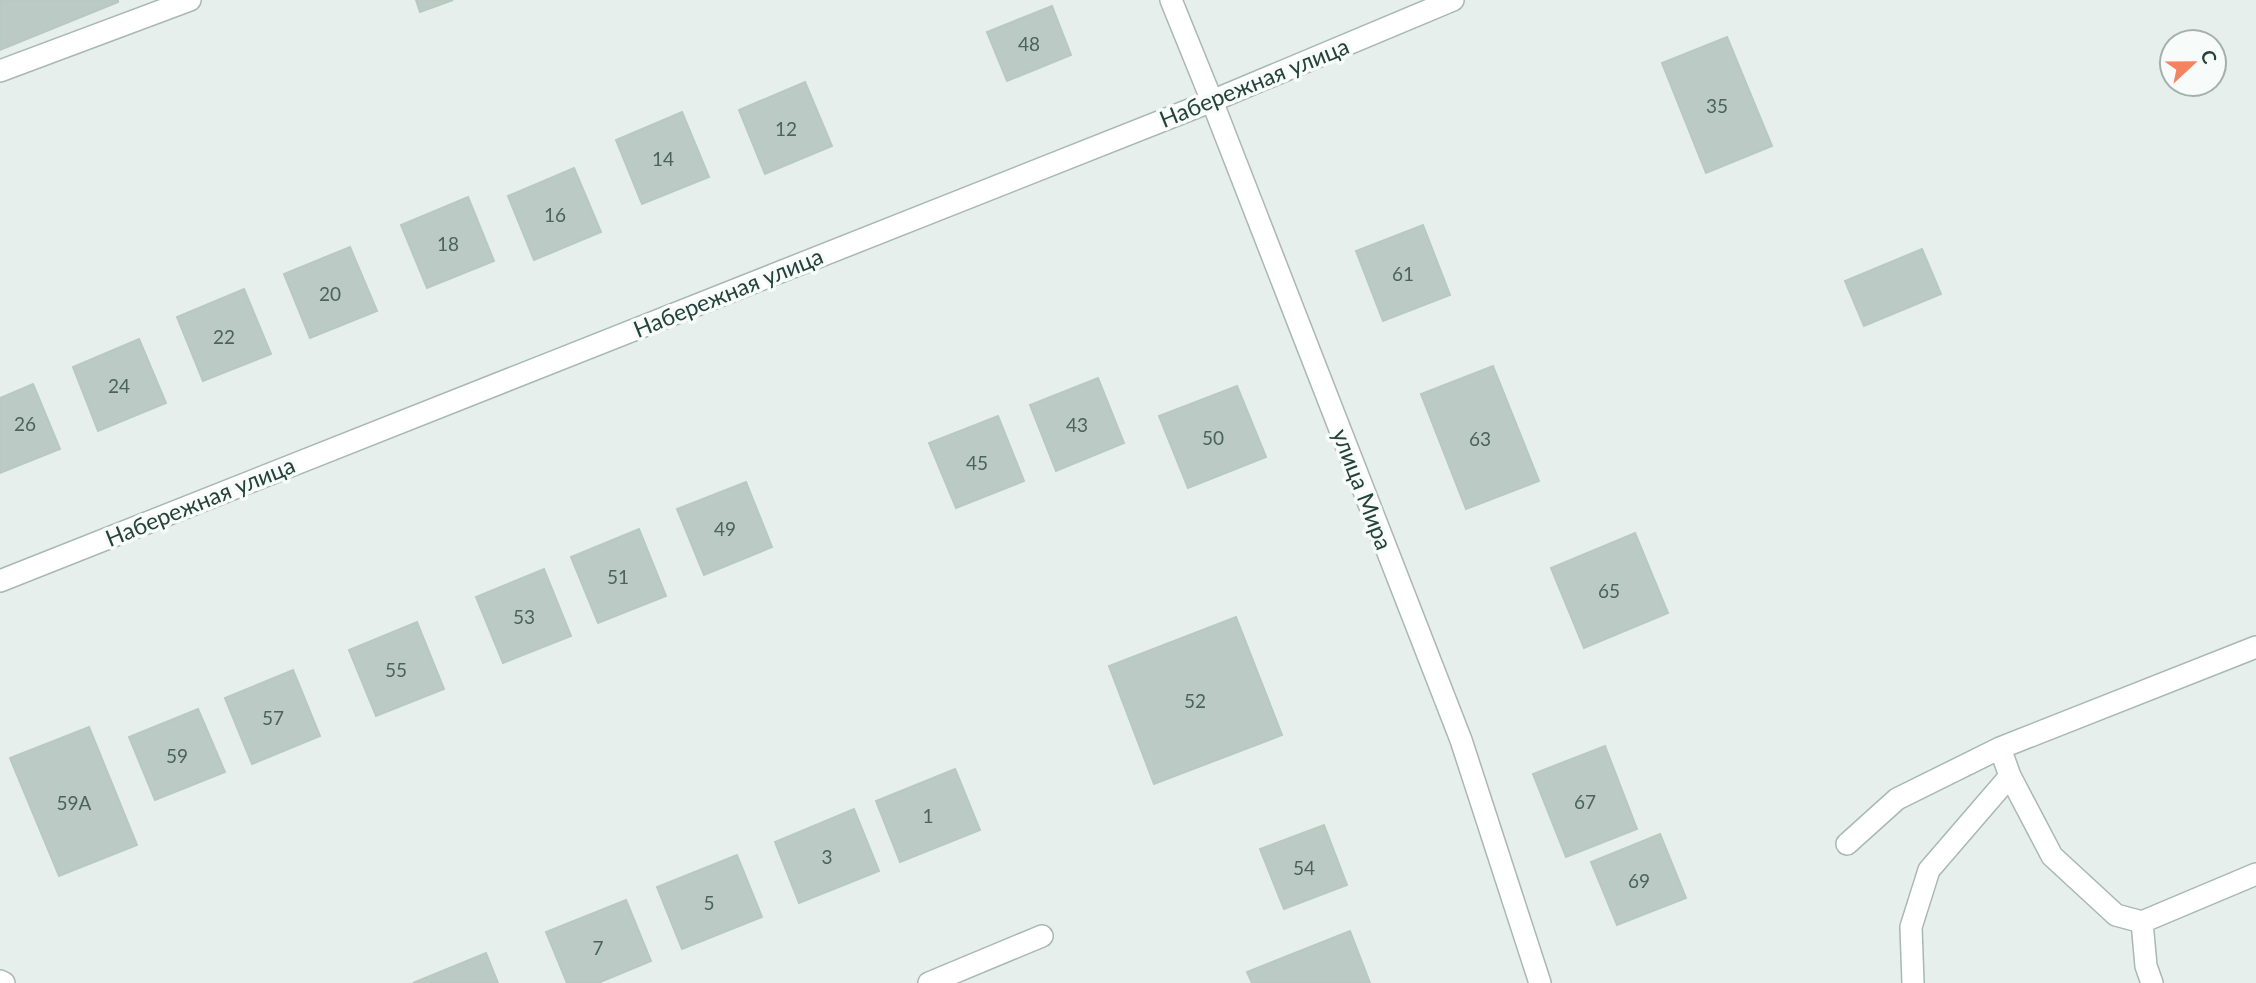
<svg xmlns="http://www.w3.org/2000/svg" width="2256" height="983" font-family="Lato,sans-serif">
	<style>
		.building { fill: #bbcac4; stroke: #b8c9c2; stroke-width: 2 }
		.lines { fill: none; stroke-linecap: round; stroke-linejoin: round }
		.minor-casing { stroke: #a8b8b2; stroke-width: 24 }
		.minor { stroke: #fff; stroke-width: 21 }
		.labels { text-anchor: middle; dominant-baseline: central; stroke-width: 7; stroke-linejoin: round; paint-order: stroke }
		.number-label { font-size: 19px; fill: #4a645c }
		.street-label { font-size: 23px; fill: #24423a; stroke: #f7fbf9 }
	</style>
	<rect width="100%" height="100%" fill="#e6efeb"/>
	<path class="building" d="M0,0H118V2L0,50Z
		M416,0H453L420,12Z
		M1052,6L1071,55L1007,81L987,32Z
		M1727,37L1772,146L1706,173L1662,63Z
		M805,82L832,146L765,174L739,110Z
		M682,112L709,177L642,204L616,140Z
		M574,168L601,232L534,260L508,196Z
		M468,197L494,261L427,288L401,225Z
		M1423,225L1450,295L1383,321L1356,251Z
		M350,247L377,311L310,338L284,274Z
		M1922,249L1941,294L1864,326L1845,281Z
		M244,289L271,354L203,381L177,317Z
		M139,339L166,403L98,431L73,367Z
		M1493,366L1539,481L1466,509L1421,394Z
		M1098,378L1124,443L1056,471L1030,405Z
		M33,384L60,449L0,473V398Z
		M1237,386L1266,457L1188,488L1159,416Z
		M998,416L1024,481L956,508L929,443Z
		M746,482L772,547L704,575L677,509Z
		M639,529L666,596L598,623L571,557Z
		M1635,533L1668,613L1584,648L1551,568Z
		M544,569L571,636L503,663L476,597Z
		M1236,617L1282,735L1154,784L1109,666Z
		M417,622L444,689L376,716L349,650Z
		M293,670L320,736L252,764L225,698Z
		M198,709L225,772L155,800L129,737Z
		M89,727L137,845L59,876L10,758Z
		M1605,746L1637,829L1566,857L1533,774Z
		M955,769L980,830L900,862L876,801Z
		M854,809L879,871L799,903L775,842Z
		M1324,825L1347,885L1284,909L1260,849Z
		M1660,834L1686,898L1617,925L1591,862Z
		M737,855L762,917L682,949L657,887Z
		M626,900L651,961L598,983H567L546,932Z
		M1350,931L1370,983H1252L1247,972Z
		M486,953L498,983H413Z"/>
	<g class="lines">
		<g class="minor-casing">
			<path id="minor" d="M1171,0L1212,101L1461,740L1540,983
				M0,71L190,0
				M0,581L1212,101L1453,0
				M2000,748L2010,776L2052,856L2116,915L2142,922L2256,874
				M1847,844L1897,799L2000,748L2256,647
				M2142,922L2146,966L2152,983
				M0,981L4,983
				M929,983L1042,936
				M1913,983L1911,927L1929,870L2010,776"/>
		</g>
		<use href="#minor" class="minor"/>
	</g>
	<g class="labels">
		<g class="number-label">
			<text x="1029" y="43">48</text>
			<text x="1717" y="105">35</text>
			<text x="786" y="128">12</text>
			<text x="663" y="158">14</text>
			<text x="555" y="214">16</text>
			<text x="448" y="243">18</text>
			<text x="1403" y="273">61</text>
			<text x="330" y="293">20</text>
			<text x="224" y="336">22</text>
			<text x="119" y="385">24</text>
			<text x="25" y="423">26</text>
			<text x="1077" y="424">43</text>
			<text x="1213" y="437">50</text>
			<text x="1480" y="438">63</text>
			<text x="977" y="462">45</text>
			<text x="725" y="528">49</text>
			<text x="618" y="576">51</text>
			<text x="1609" y="590">65</text>
			<text x="524" y="616">53</text>
			<text x="396" y="669">55</text>
			<text x="1195" y="700">52</text>
			<text x="273" y="717">57</text>
			<text x="177" y="755">59</text>
			<text x="1585" y="801">67</text>
			<text x="74" y="802">59А</text>
			<text x="928" y="815">1</text>
			<text x="827" y="856">3</text>
			<text x="1304" y="867">54</text>
			<text x="1639" y="880">69</text>
			<text x="709" y="902">5</text>
			<text x="598" y="947">7</text>
		</g>
		<g class="street-label">
			<text transform="translate(1254 82) rotate(-22)">Набережная улица</text>
			<text transform="translate(728 292) rotate(-22)">Набережная улица</text>
			<text transform="translate(1363 489) rotate(69)">улица Мира</text>
			<text transform="translate(200 501) rotate(-22)">Набережная улица</text>
		</g>
	</g>
	<g transform="translate(2193 63) rotate(68)"><circle r="33" fill="#f7fbf9" stroke="#a3b1ad" stroke-width="2"/>
	<path d="M0-5L12 26L0 18L-12 26Z" fill="#f4845f"/>
	<text y="-10" font-size="19" font-weight="bold" text-anchor="middle" fill="#24423a">С</text>
	</g>
</svg>
